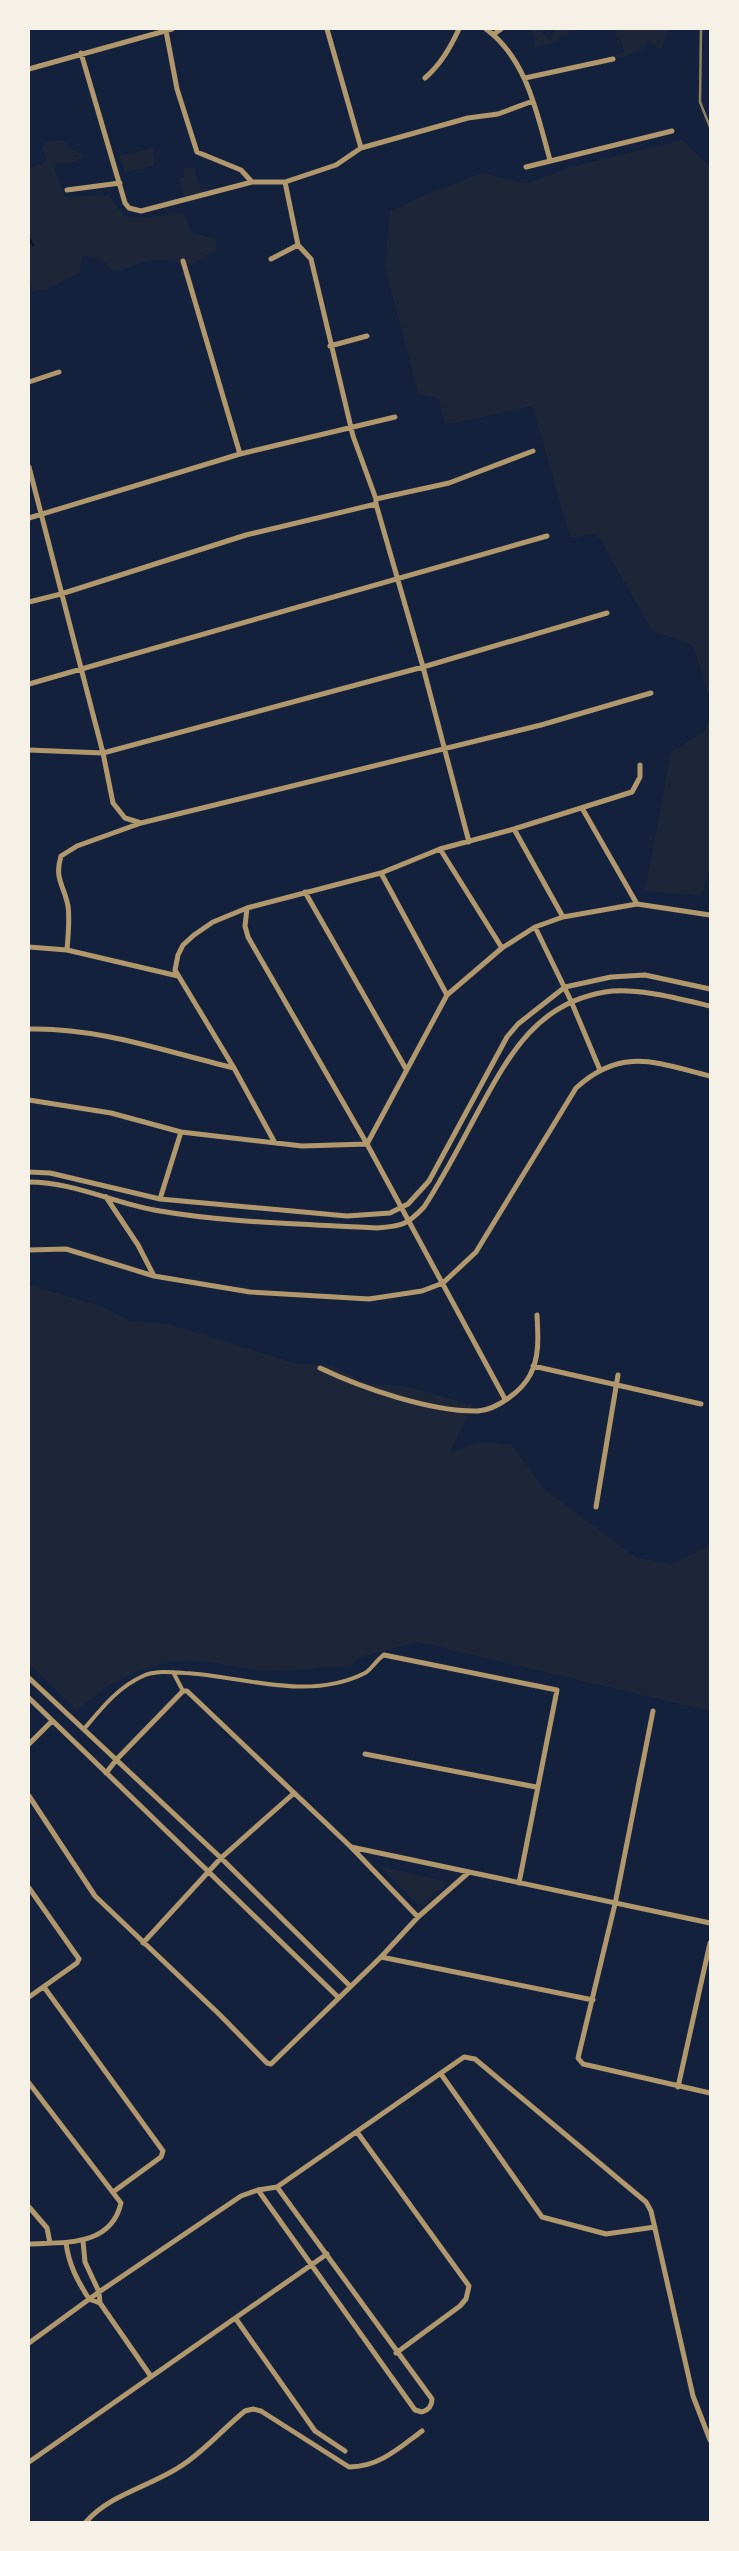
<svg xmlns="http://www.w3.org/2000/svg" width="739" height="2551" font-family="'Source Sans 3',sans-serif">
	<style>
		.green { fill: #1d2539 }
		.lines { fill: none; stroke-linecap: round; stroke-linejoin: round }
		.stream { stroke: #0b132b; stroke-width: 2.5 }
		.pedestrian { stroke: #b1986c; stroke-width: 4 }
		.minor { stroke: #b1986c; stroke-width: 5 }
		.rail { stroke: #918062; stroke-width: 2.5 }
	</style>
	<rect width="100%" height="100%" fill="#14213d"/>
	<path class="green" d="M530,29H539L549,40L555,30L550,29H584L570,31L565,38L563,35L559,38L560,40L535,48L534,41L537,39Z
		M617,29H669L661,49L653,45L649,41L641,50L624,57H616L615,54L624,52L620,38L616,36Z
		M63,140L71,149L85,156L74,162L57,163L54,168L65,197L109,195L125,217L136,218L184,213L191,232L215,239L217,249L191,265C153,255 150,260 115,272L102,260L83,255L79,273L47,289L32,291L29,278V168L43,164L46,158L42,147L49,141Z
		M682,140L710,166V699L693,645L652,630L597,534L570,538L533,406L445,425L439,399L418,393L385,266L390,211L425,195L482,173L527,184L567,168Z
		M153,148L155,161L153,166L125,172L120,156Z
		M194,167L198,183L203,192L184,196L179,178L185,177L183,169Z
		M710,718V869L701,896L645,891L671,752L704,732Z
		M29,1285L98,1305L130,1321L169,1324L294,1363L333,1366L365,1383L404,1386L472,1405L450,1452L481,1442L512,1445L542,1487L637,1558L673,1564L710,1545V1711L418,1642L357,1658L352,1666C324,1666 296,1672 268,1671C244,1670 220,1662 196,1661C151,1658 109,1681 77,1711L29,1664Z
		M380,1866L448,1882L420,1907Z"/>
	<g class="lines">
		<path class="stream" d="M29,239L33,245"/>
		<path class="pedestrian" d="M173,1672L183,1691
			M84,1729C101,1709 118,1687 143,1676C155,1670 172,1672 185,1673C243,1676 308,1702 365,1673C373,1668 376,1660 384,1655"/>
		<path class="minor" d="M327,29L361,148
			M486,29C527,59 537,114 550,160
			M166,31L177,89L197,152L241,170L252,182
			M494,34L501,29
			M81,53L125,203L129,208L141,211L252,182H285L336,165L361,148L468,118L498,114L533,101
			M29,69L172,29
			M425,78C441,64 450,48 459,29
			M525,78L613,59
			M526,167L672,131
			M285,182L298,245L311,259L353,436L376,499V504L423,667L469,842
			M67,190L120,183
			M271,259L298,245
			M183,261L240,454
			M330,346L367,336
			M29,382L59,372
			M29,467L103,753L113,803L125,818L141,823
			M376,499L449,483L533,451
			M29,518L240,454L395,417
			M29,602L61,594L246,535L376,504
			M29,684L547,536
			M29,750L103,753L423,667L607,613
			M582,808L637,904
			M514,829L563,917
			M440,849L502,948
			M381,873L447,995
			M305,892L406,1069
			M247,908L245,926L248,937L367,1144L505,1399
			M535,927L571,1001L600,1070
			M29,947L67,950L178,976
			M67,950C68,936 70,919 68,906C64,885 54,879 61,856L77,846L141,823L541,725L651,693
			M29,1029C98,1027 167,1052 234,1068
			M29,1100L111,1113L181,1132L302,1146L367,1144L447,995L502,948L535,927L563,917L637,904L710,915
			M275,1143L234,1068L175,970L178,955L183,945L194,935L213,922L247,908L381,873L440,849L514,829L632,792L640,777V765
			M29,1172L50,1173L160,1199L347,1216L390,1213L408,1204L429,1181L507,1037L518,1024L565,987L611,977L645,975L710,989
			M29,1182C72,1182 112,1202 154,1210C227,1223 303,1224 377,1228C402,1226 407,1225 424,1207C445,1175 462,1141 480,1108C510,1053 538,1003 605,992C636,987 680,999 710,1006
			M106,1197L138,1245L154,1276
			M160,1199L181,1132
			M29,1250L66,1249L154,1276L250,1292L369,1299L422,1291L443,1283L476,1252L576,1088C622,1046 657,1063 710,1076
			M533,1366L701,1404
			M320,1368C362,1388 431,1412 478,1411C496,1410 522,1391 530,1375C540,1357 538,1334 537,1315
			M596,1507L618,1375
			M384,1655L557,1690L519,1883
			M29,1678L221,1858L350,1986
			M29,1698L339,1998
			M653,1711L615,1904L578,2058L583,2064L710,2093
			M29,1744L52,1721
			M365,1754L536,1787
			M106,1773L117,1759L183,1691H187L351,1847L418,1917
			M29,1796L95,1896L220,2015L267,2063L271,2064L381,1957L418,1917L468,1873
			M351,1847L710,1923
			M29,1888L79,1959L77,1963L29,1997
			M143,1943L221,1858L293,1794
			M381,1957L593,2000
			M44,1987L163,2151L161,2157L113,2192
			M441,2074L542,2217L606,2234L655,2227
			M29,2083L121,2203C111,2247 64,2242 29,2244
			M678,2087L710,1943
			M357,2132L469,2286L466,2299L460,2306L396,2353
			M258,2190L415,2410L422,2412C428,2410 432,2407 432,2399L277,2187
			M29,2207L47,2228L50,2243
			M83,2241L85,2262L99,2292L100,2303L150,2375
			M66,2243C69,2265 77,2280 89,2299L100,2303
			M236,2319L315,2431L345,2451
			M29,2343L99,2292L241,2196L258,2190L277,2187L464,2057L475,2059L646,2202L651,2211L693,2396L710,2440
			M29,2462L327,2254
			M86,2522C111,2493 153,2486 184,2464C206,2449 224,2428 245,2411L253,2409L261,2411L349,2467C379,2467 399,2448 422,2431"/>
		<path class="rail" d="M701,29L700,102L710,127"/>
	</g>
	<rect width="739" height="2551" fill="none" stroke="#f6f1e7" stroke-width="60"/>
</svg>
